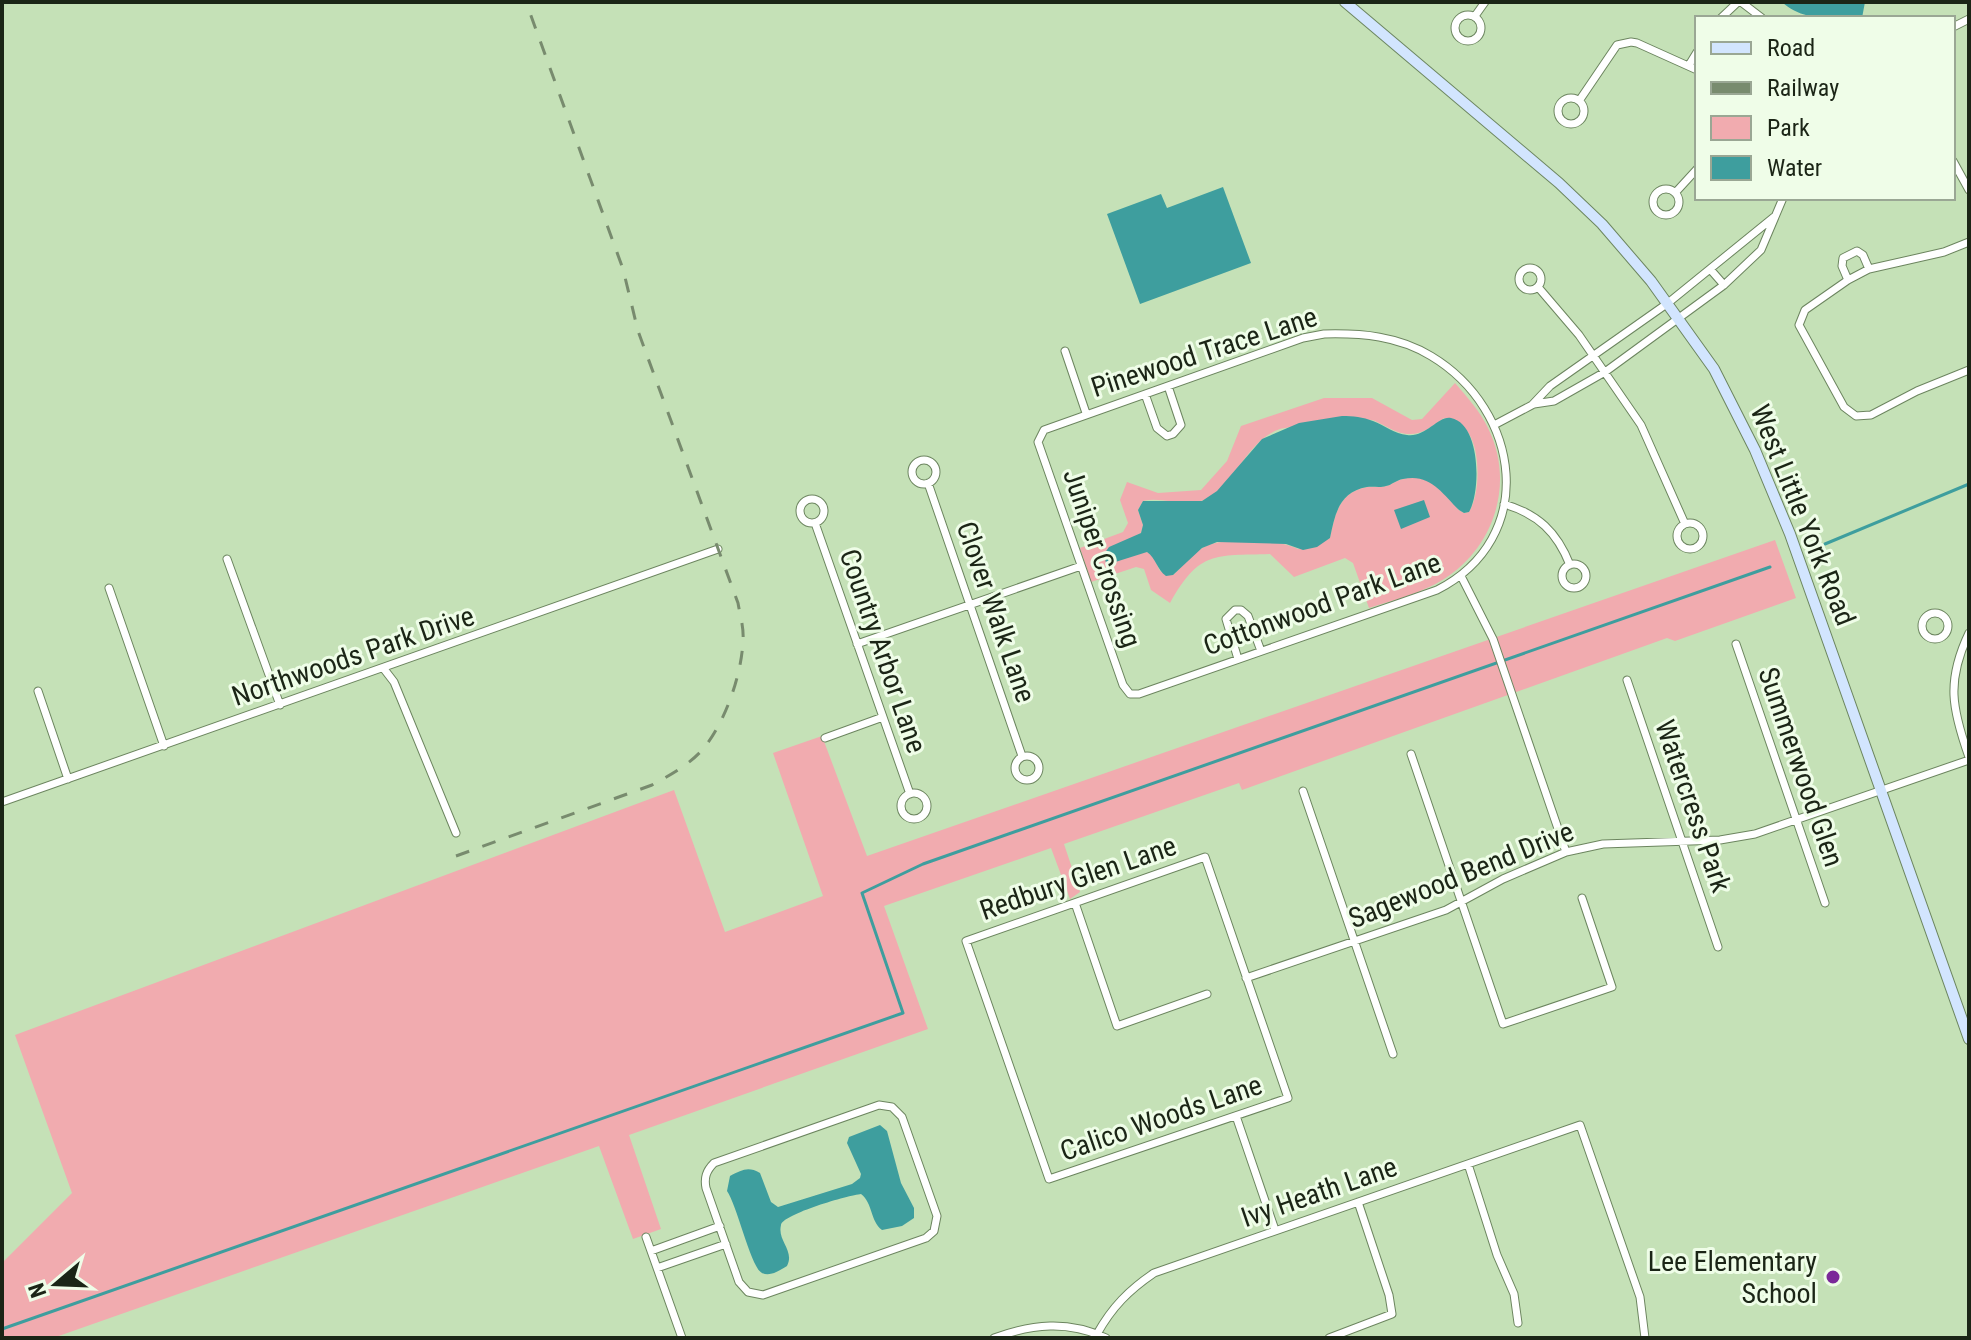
<svg xmlns="http://www.w3.org/2000/svg" width="1971" height="1340" font-family="'Roboto Condensed',sans-serif">
	<style>
		.green { fill: #f1abaf; fill-rule: evenodd }
		.water { fill: #3e9e9e }
		.lines { fill: none; stroke-linecap: round; stroke-linejoin: round }
		.stream { stroke: #3e9e9e; stroke-width: 3 }
		.street-casing { stroke: #6c855f; stroke-width: 9 }
		.secondary-casing { stroke: #6c855f; stroke-width: 12 }
		.street { stroke: #fff; stroke-width: 7 }
		.secondary { stroke: #d2e5fe; stroke-width: 10 }
		.rail { stroke: #788b6e; stroke-width: 3; stroke-dasharray: 14 14; stroke-linecap: butt }
		.poi-dot { fill: #7b2999; stroke: #effde8; stroke-width: 3 }
		.labels { text-anchor: middle; dominant-baseline: central; stroke-width: 6; stroke-linejoin: round; paint-order: stroke }
		.street-label { font-size: 28px; fill: #1b2516; stroke: #effde8 }
		.poi-label { font-size: 28px; fill: #1b2516; stroke: #effde8; text-anchor: end }
	</style>
	<rect width="100%" height="100%" fill="#c5e1b7"/>
	<path class="green" d="M1455,383C1467,397 1480,411 1488,428C1515,482 1495,547 1444,579C1422,593 1394,600 1369,608L1353,563L1345,558L1294,577L1270,554C1214,556 1200,550 1170,603L1151,590L1144,569L1136,567L1091,582L1080,548L1123,532L1128,523L1120,500L1127,482L1158,493L1201,490L1227,461L1241,426L1324,398H1372L1412,420L1422,419ZM1444,418C1449,421 1458,422 1462,426C1482,441 1481,493 1469,512L1464,513L1459,510C1443,493 1429,472 1403,479C1396,480 1392,485 1386,486C1380,488 1373,486 1367,487C1339,492 1335,514 1330,538L1298,549C1281,539 1225,537 1206,546C1194,552 1183,566 1173,575L1160,571L1153,556L1147,552L1140,553L1129,539L1141,533L1143,525L1138,510L1143,501C1164,496 1189,510 1210,497C1237,480 1248,440 1280,429C1289,426 1363,418 1372,420C1377,421 1384,426 1389,428C1412,440 1424,433 1444,418Z
		M1775,540L1796,598L1675,641L1667,638L1242,790L1239,783L1064,844L1080,892L1070,899L1051,848L884,906L928,1029L629,1135L661,1229L633,1239L599,1146L53,1338H2V1263L72,1193L15,1035L674,790L725,932L823,896L773,753L822,736L867,856Z"/>
	<path class="water" d="M1782,2H1865L1862,18C1834,18 1803,22 1782,2Z
		M1223,187L1251,263L1140,304L1107,214L1161,194L1167,208Z
		M1342,416C1353,416 1363,417 1373,421C1384,425 1395,434 1407,435C1425,438 1439,415 1451,418C1481,424 1481,492 1469,512L1464,513L1459,510C1442,493 1430,473 1403,479C1396,480 1392,485 1386,486C1380,488 1373,486 1367,487C1339,492 1335,514 1330,538L1317,547L1303,550L1286,544L1217,542L1202,548L1173,575L1166,576C1157,570 1156,558 1147,552L1109,564L1106,563L1104,554L1109,547L1141,533L1143,525L1138,510L1143,501H1202L1217,491L1262,439L1299,423Z
		M1424,500L1430,517L1401,529L1394,510Z
		M880,1125L887,1131L901,1183L914,1208V1218L902,1226L882,1230C870,1221 873,1203 861,1194C849,1195 783,1214 781,1225C777,1241 795,1250 787,1266C780,1270 771,1277 762,1273C751,1268 737,1205 727,1191L730,1176C742,1170 748,1166 760,1173L771,1202L778,1207L852,1184L860,1178L861,1174L847,1143L849,1137Z"/>
	<g class="lines">
		<path class="stream" d="M1825,544L1969,484
			M2,1329L903,1013L862,893L923,864L1770,567"/>
		<g class="street-casing">
			<path id="street" d="M1741,2L1762,18
				M1455 28a13 13 0 1 1 26 0a13 13 0 1 1-26 0Z
				M1475,16L1485,2
				M1721,18L1738,2
				M1953,27L1969,19
				M1689,65L1697,52
				M1558 111a13 13 0 1 1 26 0a13 13 0 1 1-26 0Z
				M1579,101L1617,45L1631,42L1637,43L1697,70
				M1953,161L1969,190
				M1653 202a13 13 0 1 1 26 0a13 13 0 1 1-26 0Z
				M1675,193L1697,169
				M1969,242L1944,252L1869,269L1848,280L1805,310L1799,325L1844,407L1856,416L1871,415L1917,391L1969,370
				M1519 279a11 11 0 1 1 22 0a11 11 0 1 1-22 0Z
				M1710,269L1724,285
				M1848,280L1842,266L1843,258L1857,251L1863,255L1869,269
				M1538,287L1579,335L1641,425L1685,524
				M1324,334C1362,333 1398,336 1431,356C1521,410 1539,538 1437,590L1139,694H1130L1123,685L1038,442L1044,430L1303,338Z
				M1065,351L1086,413
				M1145,394L1157,428L1167,436L1173,434L1181,425L1168,386
				M1534,404L1554,401L1605,372L1724,285L1761,250L1783,198
				M1496,424L1532,405L1550,386L1668,303L1774,217
				M912 472a12 12 0 1 1 24 0a12 12 0 1 1-24 0Z
				M928,483L1022,756
				M800 511a12 12 0 1 1 24 0a12 12 0 1 1-24 0Z
				M1504,504C1538,514 1557,532 1570,565
				M815,523L910,794
				M1677 536a13 13 0 1 1 26 0a13 13 0 1 1-26 0Z
				M227,559L280,705
				M1562 576a12 12 0 1 1 24 0a12 12 0 1 1-24 0Z
				M1461,576L1493,639L1566,852
				M109,588L164,746
				M1922 626a13 13 0 1 1 26 0a13 13 0 1 1-26 0Z
				M1969,633C1946,681 1952,709 1969,757
				M857,644L1081,566
				M1736,644L1825,903
				M1238,659L1226,619L1235,610H1241L1248,616L1261,651
				M384,669L394,682L456,833
				M1627,680L1718,947
				M38,691L68,779
				M825,738L883,717
				M1411,754L1503,1024L1612,987L1582,898
				M1015 768a12 12 0 1 1 24 0a12 12 0 1 1-24 0Z
				M1303,791L1393,1054
				M901 806a13 13 0 1 1 26 0a13 13 0 1 1-26 0Z
				M2,802L718,549
				M1205,857L1288,1098L1049,1179L966,941Z
				M1075,903L1117,1026L1207,994
				M1246,978L1446,910L1503,879L1566,852L1603,844L1720,840L1755,834L1969,760
				M879,1105L892,1107L902,1117L937,1216L934,1231L926,1238L763,1295L748,1292L739,1282L706,1188C704,1178 706,1171 714,1163Z
				M1236,1116L1275,1230
				M1468,1164L1497,1255L1514,1294L1518,1323
				M646,1237L682,1338
				M651,1251L720,1226
				M657,1268L726,1244
				M1097,1334C1112,1307 1129,1290 1154,1273L1580,1125L1640,1297L1645,1338
				M994,1338C1032,1324 1068,1320 1106,1338
				M1329,1338L1392,1314L1389,1295L1358,1202"/>
		</g>
		<g class="secondary-casing">
			<path id="secondary" d="M1345,2L1559,183L1602,224L1651,281L1714,369L1755,450L1790,534L1969,1039"/>
		</g>
		<use href="#street" class="street"/>
		<use href="#secondary" class="secondary"/>
		<path class="rail" d="M456,856L652,785C670,775 689,765 703,749C725,723 742,674 743,640C744,628 740,615 738,603L638,331L623,269L526,2"/>
	</g>
	<circle class="poi-dot" cx="1833" cy="1277" r="8"/>
	<g class="labels">
		<g class="street-label">
			<text transform="translate(1204 352) rotate(-18)">Pinewood Trace Lane</text>
			<text transform="translate(1803 515) rotate(68)">West Little York Road</text>
			<text transform="translate(1102 558) rotate(71)">Juniper Crossing</text>
			<text transform="translate(1322 604) rotate(-20)">Cottonwood Park Lane</text>
			<text transform="translate(996 612) rotate(71)">Clover Walk Lane</text>
			<text transform="translate(883 651) rotate(71)">Country Arbor Lane</text>
			<text transform="translate(353 656) rotate(-19)">Northwoods Park Drive</text>
			<text transform="translate(1801 767) rotate(71)">Summerwood Glen</text>
			<text transform="translate(1693 806) rotate(71)">Watercress Park</text>
			<text transform="translate(1461 875) rotate(-22)">Sagewood Bend Drive</text>
			<text transform="translate(1078 878) rotate(-19)">Redbury Glen Lane</text>
			<text transform="translate(1161 1118) rotate(-19)">Calico Woods Lane</text>
			<text transform="translate(1319 1192) rotate(-19)">Ivy Heath Lane</text>
		</g>
		<g class="poi-label">
			<text x="1817" y="1261">Lee Elementary<tspan x="1817" dy="32">School</tspan></text>
		</g>
	</g>
	<rect width="1971" height="1340" fill="none" stroke="#1b2516" stroke-width="8"/>
	<rect x="1695" y="16" width="260" height="184" fill="#effde8" stroke="#9aa794" stroke-width="2"/>
	<rect x="1711" y="42" width="40" height="12" fill="#d2e5fe" stroke="#9aa794" stroke-width="2"/>
	<text x="1767" y="56" font-size="24" fill="#1b2516">Road</text>
	<rect x="1711" y="82" width="40" height="12" fill="#788b6e" stroke="#9aa794" stroke-width="2"/>
	<text x="1767" y="96" font-size="24" fill="#1b2516">Railway</text>
	<rect x="1711" y="116" width="40" height="24" fill="#f1abaf" stroke="#9aa794" stroke-width="2"/>
	<text x="1767" y="136" font-size="24" fill="#1b2516">Park</text>
	<rect x="1711" y="156" width="40" height="24" fill="#3e9e9e" stroke="#9aa794" stroke-width="2"/>
	<text x="1767" y="176" font-size="24" fill="#1b2516">Water</text>
	<g transform="translate(56 1284) rotate(251)" stroke="#effde8" stroke-width="6" paint-order="stroke">
	<path d="M0-6L14 30L0 20L-14 30Z" fill="#1b2516"/>
	<text y="-12" font-size="22" font-weight="bold" text-anchor="middle" fill="#1b2516">N</text>
	</g>
</svg>
